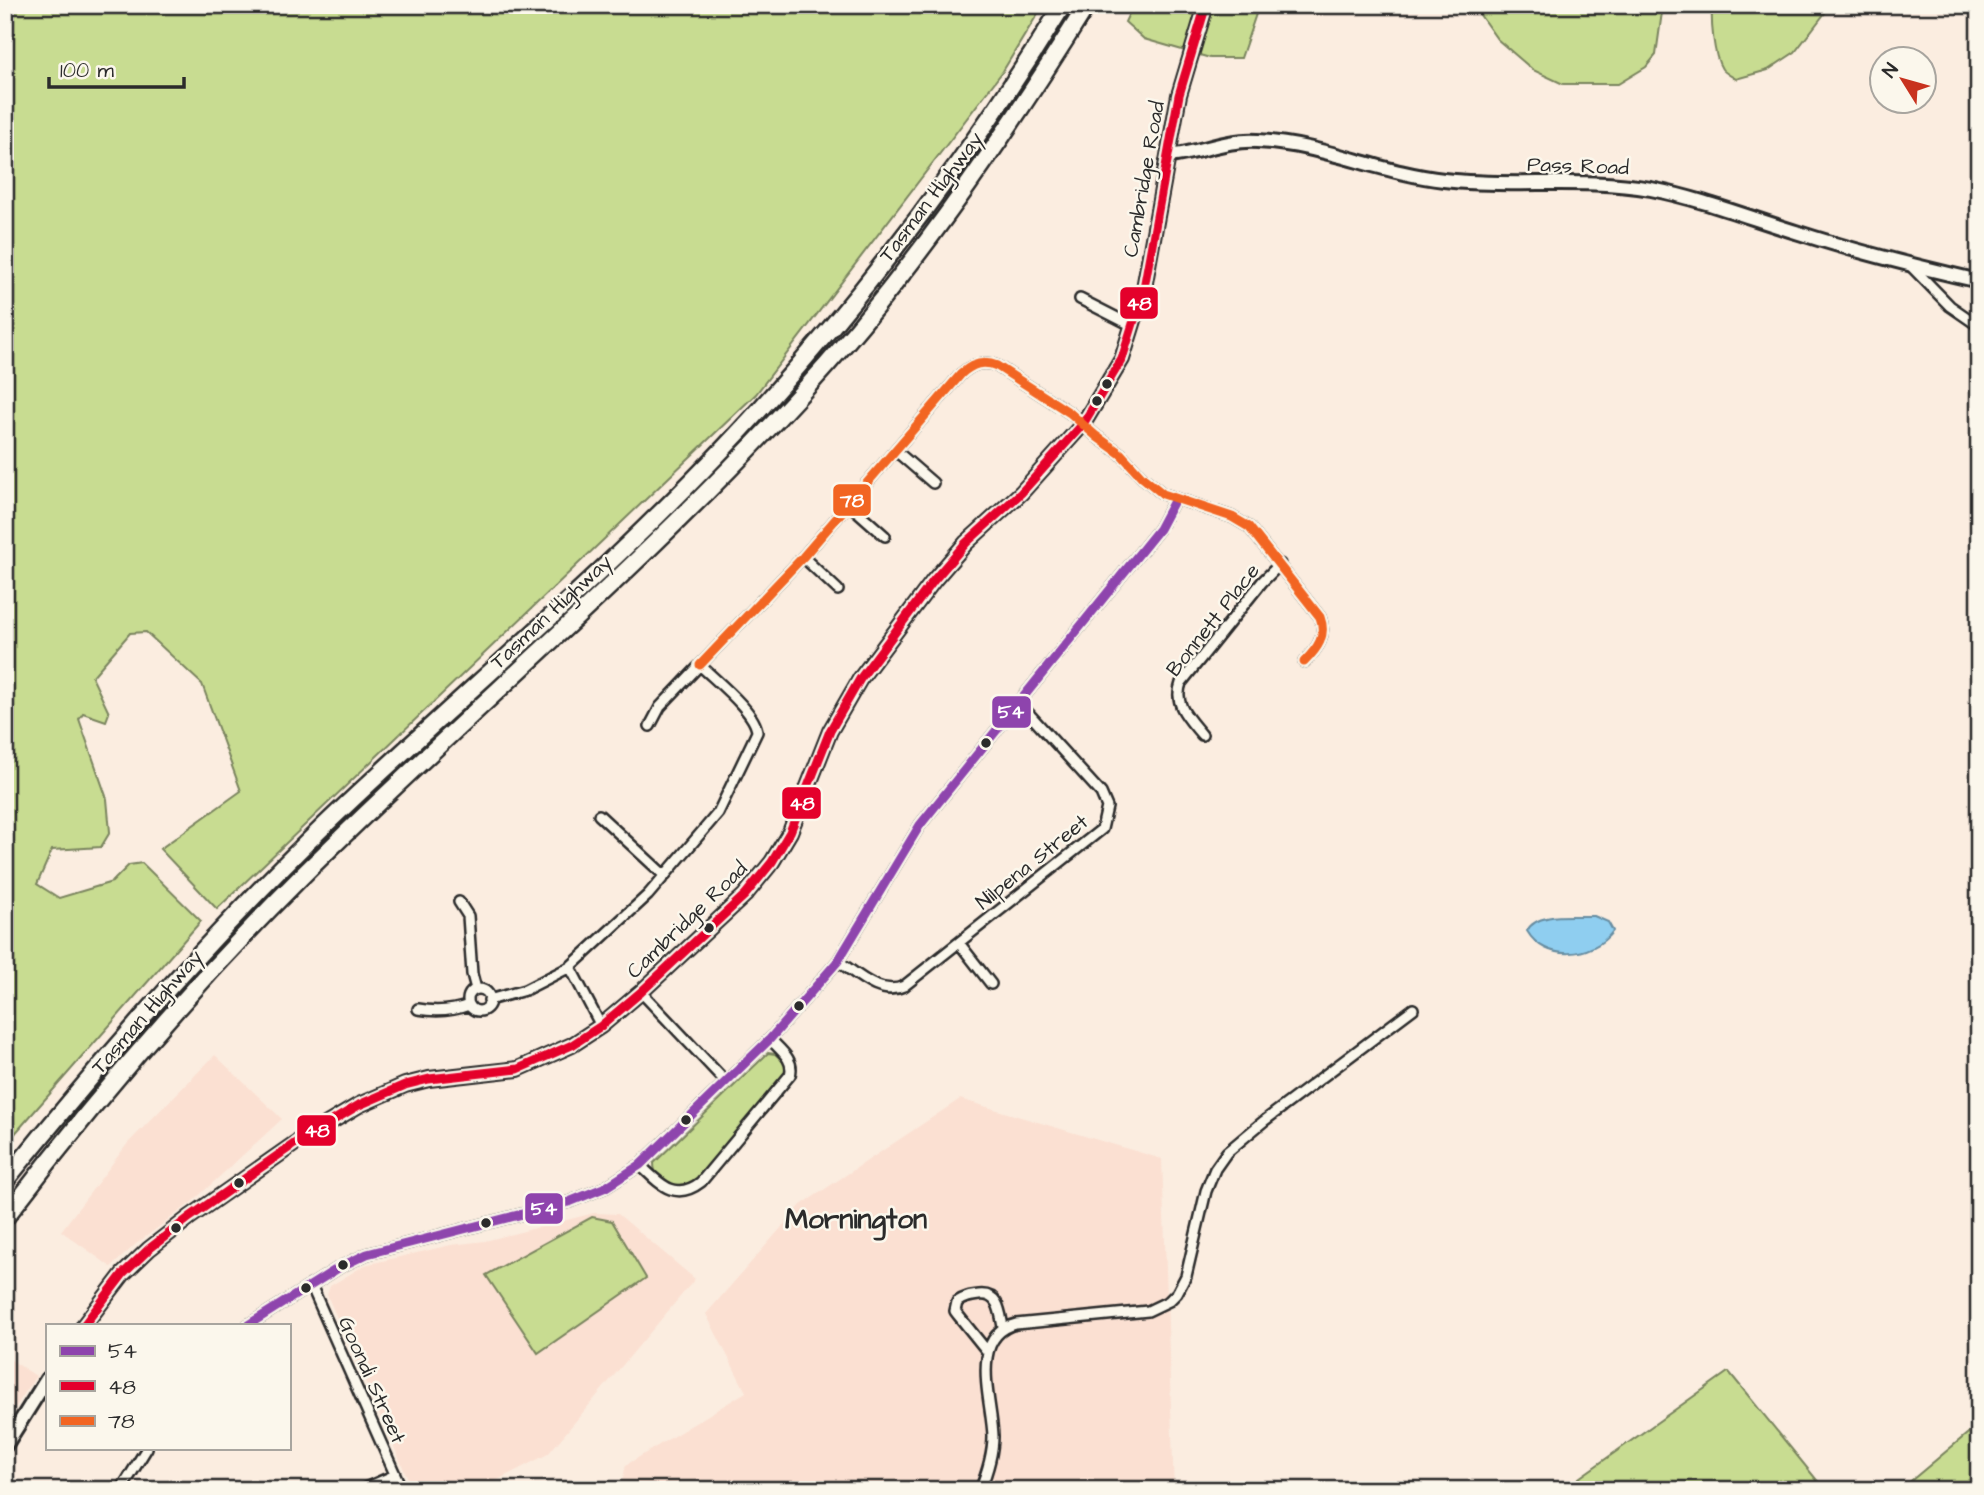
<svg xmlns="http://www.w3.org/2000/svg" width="1984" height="1495" font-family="'Architects Daughter',sans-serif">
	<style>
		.built { fill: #fbe0d2 }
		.green { fill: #c8dc91; stroke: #7a845e; stroke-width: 2 }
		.water { fill: #8fcef0; stroke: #678da1; stroke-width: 2 }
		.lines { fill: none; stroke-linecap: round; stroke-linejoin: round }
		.street-casing { stroke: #2b2b2b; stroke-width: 14 }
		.secondary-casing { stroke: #2b2b2b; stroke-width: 18 }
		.highway-casing { stroke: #2b2b2b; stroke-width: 21 }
		.street { stroke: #fbf7ec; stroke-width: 9 }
		.secondary { stroke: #fbf7ec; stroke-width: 12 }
		.highway { stroke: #fbf7ec; stroke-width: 16 }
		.bus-1-casing { stroke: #fbf7ec; stroke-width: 14 }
		.bus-2-casing { stroke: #fbf7ec; stroke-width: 14 }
		.bus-3-casing { stroke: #fbf7ec; stroke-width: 14 }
		.bus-1 { stroke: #8e44ad; stroke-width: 9 }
		.bus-2 { stroke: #e4002b; stroke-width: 9 }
		.bus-3 { stroke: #f26522; stroke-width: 9 }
		.bus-dot { fill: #2b2b2b; stroke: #fbf7ec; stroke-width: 2.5 }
		.labels { text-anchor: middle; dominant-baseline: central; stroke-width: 5; stroke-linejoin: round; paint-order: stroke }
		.street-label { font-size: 21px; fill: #2b2b2b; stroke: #fbf7ec }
		.district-label { font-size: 28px; font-weight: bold; fill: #2b2b2b; stroke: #fbf7ec }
		.line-badge { stroke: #fbf7ec; stroke-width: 2.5 }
		.badge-label { font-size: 19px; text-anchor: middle; font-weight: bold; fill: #fff }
	</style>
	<rect width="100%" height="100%" fill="#fbede0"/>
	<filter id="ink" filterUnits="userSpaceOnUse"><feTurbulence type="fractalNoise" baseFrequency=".0143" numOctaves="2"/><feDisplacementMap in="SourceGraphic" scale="14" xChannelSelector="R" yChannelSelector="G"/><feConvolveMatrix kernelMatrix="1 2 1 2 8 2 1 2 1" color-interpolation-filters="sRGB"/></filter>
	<g filter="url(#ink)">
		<path class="built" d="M215,1055L282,1119L192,1202L136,1244L111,1267L61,1231L128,1143Z
			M960,1099L1162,1159L1174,1490H620L626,1465L746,1392L706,1314L801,1205Z
			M594,1213L618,1214L695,1279L548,1454L478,1490H413L327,1295L330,1286L365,1265L451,1245L485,1241Z
			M5,1356L36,1376L5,1423Z"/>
		<path class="green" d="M5,5H1043L1003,71L756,394L217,909L160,849L241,791L202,684L146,632L130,633L92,677L109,713L106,721L83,713L79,719L107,799L110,832L101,847L52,850L37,884L59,898L112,882L129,865L142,863L201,921L5,1145Z
			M1133,5H1259L1241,58H1210L1144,39L1125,22Z
			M1473,5H1663L1656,55L1646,67L1618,84H1563L1533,70L1497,39Z
			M1712,5H1831L1795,52L1768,70L1736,79C1731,76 1725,73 1722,69C1713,55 1711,21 1712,5Z
			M768,1053L775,1054L785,1063V1074L695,1181C678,1189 654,1185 654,1163Z
			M592,1217L612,1221L646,1278L538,1353L486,1275Z
			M1729,1372L1825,1490H1562L1728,1372Z
			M1979,1424V1490H1900Z"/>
		<path class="water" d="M1594,916L1608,922L1613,931C1592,959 1545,962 1527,931C1536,911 1575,917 1594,916Z"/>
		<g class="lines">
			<g class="street-casing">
				<path id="street" d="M1910,265L1950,306L1979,326
					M1080,299L1133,326
					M896,451L933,483
					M850,505L885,536
					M803,557L838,590
					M700,665L803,557L961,374C972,364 983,360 997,366L1070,413L1096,436L1121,454L1142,477L1163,494L1232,517L1249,527L1320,617C1327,636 1318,648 1304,662
					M1202,735C1189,719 1173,705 1181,683L1262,582L1280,564
					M599,815L665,876
					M459,902L468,916L472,974L476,989
					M959,943L991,984
					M838,961C857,974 880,997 904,986L1102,829L1107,807L1101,793L1020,704
					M570,967L601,1026
					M468 1000a11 11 0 1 1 22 0a11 11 0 1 1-22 0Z
					M641,992L725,1081
					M489,1000L525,990L570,967L648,895L718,813L757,732C756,712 715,680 700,665L660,707L650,726
					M418,1009C435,1012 453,1011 469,1005
					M640,1165C660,1184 675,1202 701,1182L790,1075C795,1060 780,1050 770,1039
					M311,1285L402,1490
					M248,1325L340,1267L367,1254L569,1202L606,1187L640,1165L770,1039L838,961L920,825L1159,529L1175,499
					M987,1351L958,1315L955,1311L957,1302C964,1297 970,1296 979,1295C999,1293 1000,1312 1003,1327
					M121,1490L147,1448
					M361,1490L395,1475
					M980,1490C987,1473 993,1455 993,1436C992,1401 968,1336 1016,1324L1148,1311L1169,1301L1177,1293L1186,1276L1206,1191L1215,1169L1227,1152L1264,1121L1413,1009"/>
			</g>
			<g class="secondary-casing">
				<path id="secondary" d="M1169,156C1199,153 1227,139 1257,141C1321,144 1381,173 1444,180C1513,188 1583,177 1651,189C1702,199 1750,218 1799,233C1858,252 1918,267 1979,281
					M84,1325L123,1274L149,1249L190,1217L297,1142L359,1105L405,1085L429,1079L518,1069L572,1045L601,1026L641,992L745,895L772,862L790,832L830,731L860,679L934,580L966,543L1021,493L1083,424L1122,359L1144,288L1179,95L1206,5
					M5,1446L47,1379"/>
			</g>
			<g class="highway-casing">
				<path id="highway" d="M5,1181C105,1057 210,936 325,825C470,686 627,557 762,407C875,282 975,148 1063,5
					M5,1218C96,1098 194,984 300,878C463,716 640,569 795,400C907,280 1000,144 1087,5"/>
			</g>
			<use href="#street" class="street"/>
			<use href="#secondary" class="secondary"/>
			<use href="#highway" class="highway"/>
			<g class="bus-1-casing">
				<path id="bus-1" d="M248,1325L340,1267L367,1254L569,1202L606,1187L640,1165L770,1039L838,961L920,825L1159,529L1175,499"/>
			</g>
			<g class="bus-2-casing">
				<path id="bus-2" d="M84,1325L123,1274L149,1249L190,1217L297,1142L359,1105L405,1085L429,1079L518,1069L572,1045L601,1026L641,992L745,895L772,862L790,832L830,731L860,679L934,580L966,543L1021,493L1083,424L1122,359L1144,288L1179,95L1206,5"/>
			</g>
			<g class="bus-3-casing">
				<path id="bus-3" d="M700,665L803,557L961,374C972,364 983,360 997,366L1070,413L1096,436L1121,454L1142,477L1163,494L1232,517L1249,527L1320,617C1327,636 1318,648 1304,662"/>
			</g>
			<use href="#bus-1" class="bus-1"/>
			<use href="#bus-2" class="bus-2"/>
			<use href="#bus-3" class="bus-3"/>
		</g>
	</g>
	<g class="bus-dot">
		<circle cx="1107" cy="384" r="6"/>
		<circle cx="1097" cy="401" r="6"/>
		<circle cx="986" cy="743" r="6"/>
		<circle cx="709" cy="928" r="6"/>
		<circle cx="799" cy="1006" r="6"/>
		<circle cx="686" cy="1120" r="6"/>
		<circle cx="239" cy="1183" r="6"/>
		<circle cx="486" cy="1223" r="6"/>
		<circle cx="176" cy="1228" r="6"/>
		<circle cx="343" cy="1265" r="6"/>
		<circle cx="306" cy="1288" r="6"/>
	</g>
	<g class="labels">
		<g class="street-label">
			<text transform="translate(1578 166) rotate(2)">Pass Road</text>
			<text transform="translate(1144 179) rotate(-80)">Cambridge Road</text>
			<text transform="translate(931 197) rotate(-53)">Tasman Highway</text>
			<text transform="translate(551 612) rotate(-43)">Tasman Highway</text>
			<text transform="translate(1213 620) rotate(-52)">Bonnett Place</text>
			<text transform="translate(1032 862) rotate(-39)">Nilpena Street</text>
			<text transform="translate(687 920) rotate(-44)">Cambridge Road</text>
			<text transform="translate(147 1012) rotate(-49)">Tasman Highway</text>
			<text transform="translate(372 1380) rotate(66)">Goondi Street</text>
		</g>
		<g class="district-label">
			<text x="856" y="1219">Mornington</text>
		</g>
	</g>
	<g class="line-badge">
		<rect x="1119" y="286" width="40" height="34" rx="7" fill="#e4002b"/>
		<rect x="832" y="483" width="40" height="34" rx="7" fill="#f26522"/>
		<rect x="991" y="695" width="41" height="34" rx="7" fill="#8e44ad"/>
		<rect x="781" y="786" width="41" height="34" rx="7" fill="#e4002b"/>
		<rect x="296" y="1114" width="41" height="33" rx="7" fill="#e4002b"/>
		<rect x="524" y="1192" width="40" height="33" rx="7" fill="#8e44ad"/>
	</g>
	<g class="badge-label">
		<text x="1139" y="310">48</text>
		<text x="852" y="507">78</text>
		<text x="1011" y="718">54</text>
		<text x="802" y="810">48</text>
		<text x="317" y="1137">48</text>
		<text x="544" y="1215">54</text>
	</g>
	<rect width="1984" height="1495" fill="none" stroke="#fbf7ec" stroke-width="28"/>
	<rect x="14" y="14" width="1956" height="1467" fill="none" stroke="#2b2b2b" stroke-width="2.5" filter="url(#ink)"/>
	<rect x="46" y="1324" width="245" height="126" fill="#fbf7ec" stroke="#a8a59f" stroke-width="2"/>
	<rect x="60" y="1346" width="35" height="10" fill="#8e44ad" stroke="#a8a59f" stroke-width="2"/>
	<text x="108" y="1358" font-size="21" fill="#2b2b2b">54</text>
	<rect x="60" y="1381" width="35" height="10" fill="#e4002b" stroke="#a8a59f" stroke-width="2"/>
	<text x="108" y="1394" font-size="21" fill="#2b2b2b">48</text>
	<rect x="60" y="1416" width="35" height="10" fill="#f26522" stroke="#a8a59f" stroke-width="2"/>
	<text x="108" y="1428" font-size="21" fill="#2b2b2b">78</text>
	<g transform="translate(1903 80) rotate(307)"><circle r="33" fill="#fbf7ec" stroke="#a8a59f" stroke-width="2"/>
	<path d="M0-5L12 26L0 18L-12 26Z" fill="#c8321e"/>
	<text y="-10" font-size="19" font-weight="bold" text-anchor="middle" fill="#2b2b2b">N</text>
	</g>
	<path d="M49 77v10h135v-10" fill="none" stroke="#2b2b2b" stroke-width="3.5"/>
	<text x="60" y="77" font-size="21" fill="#2b2b2b" stroke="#fbf7ec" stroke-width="5" paint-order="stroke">100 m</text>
</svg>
